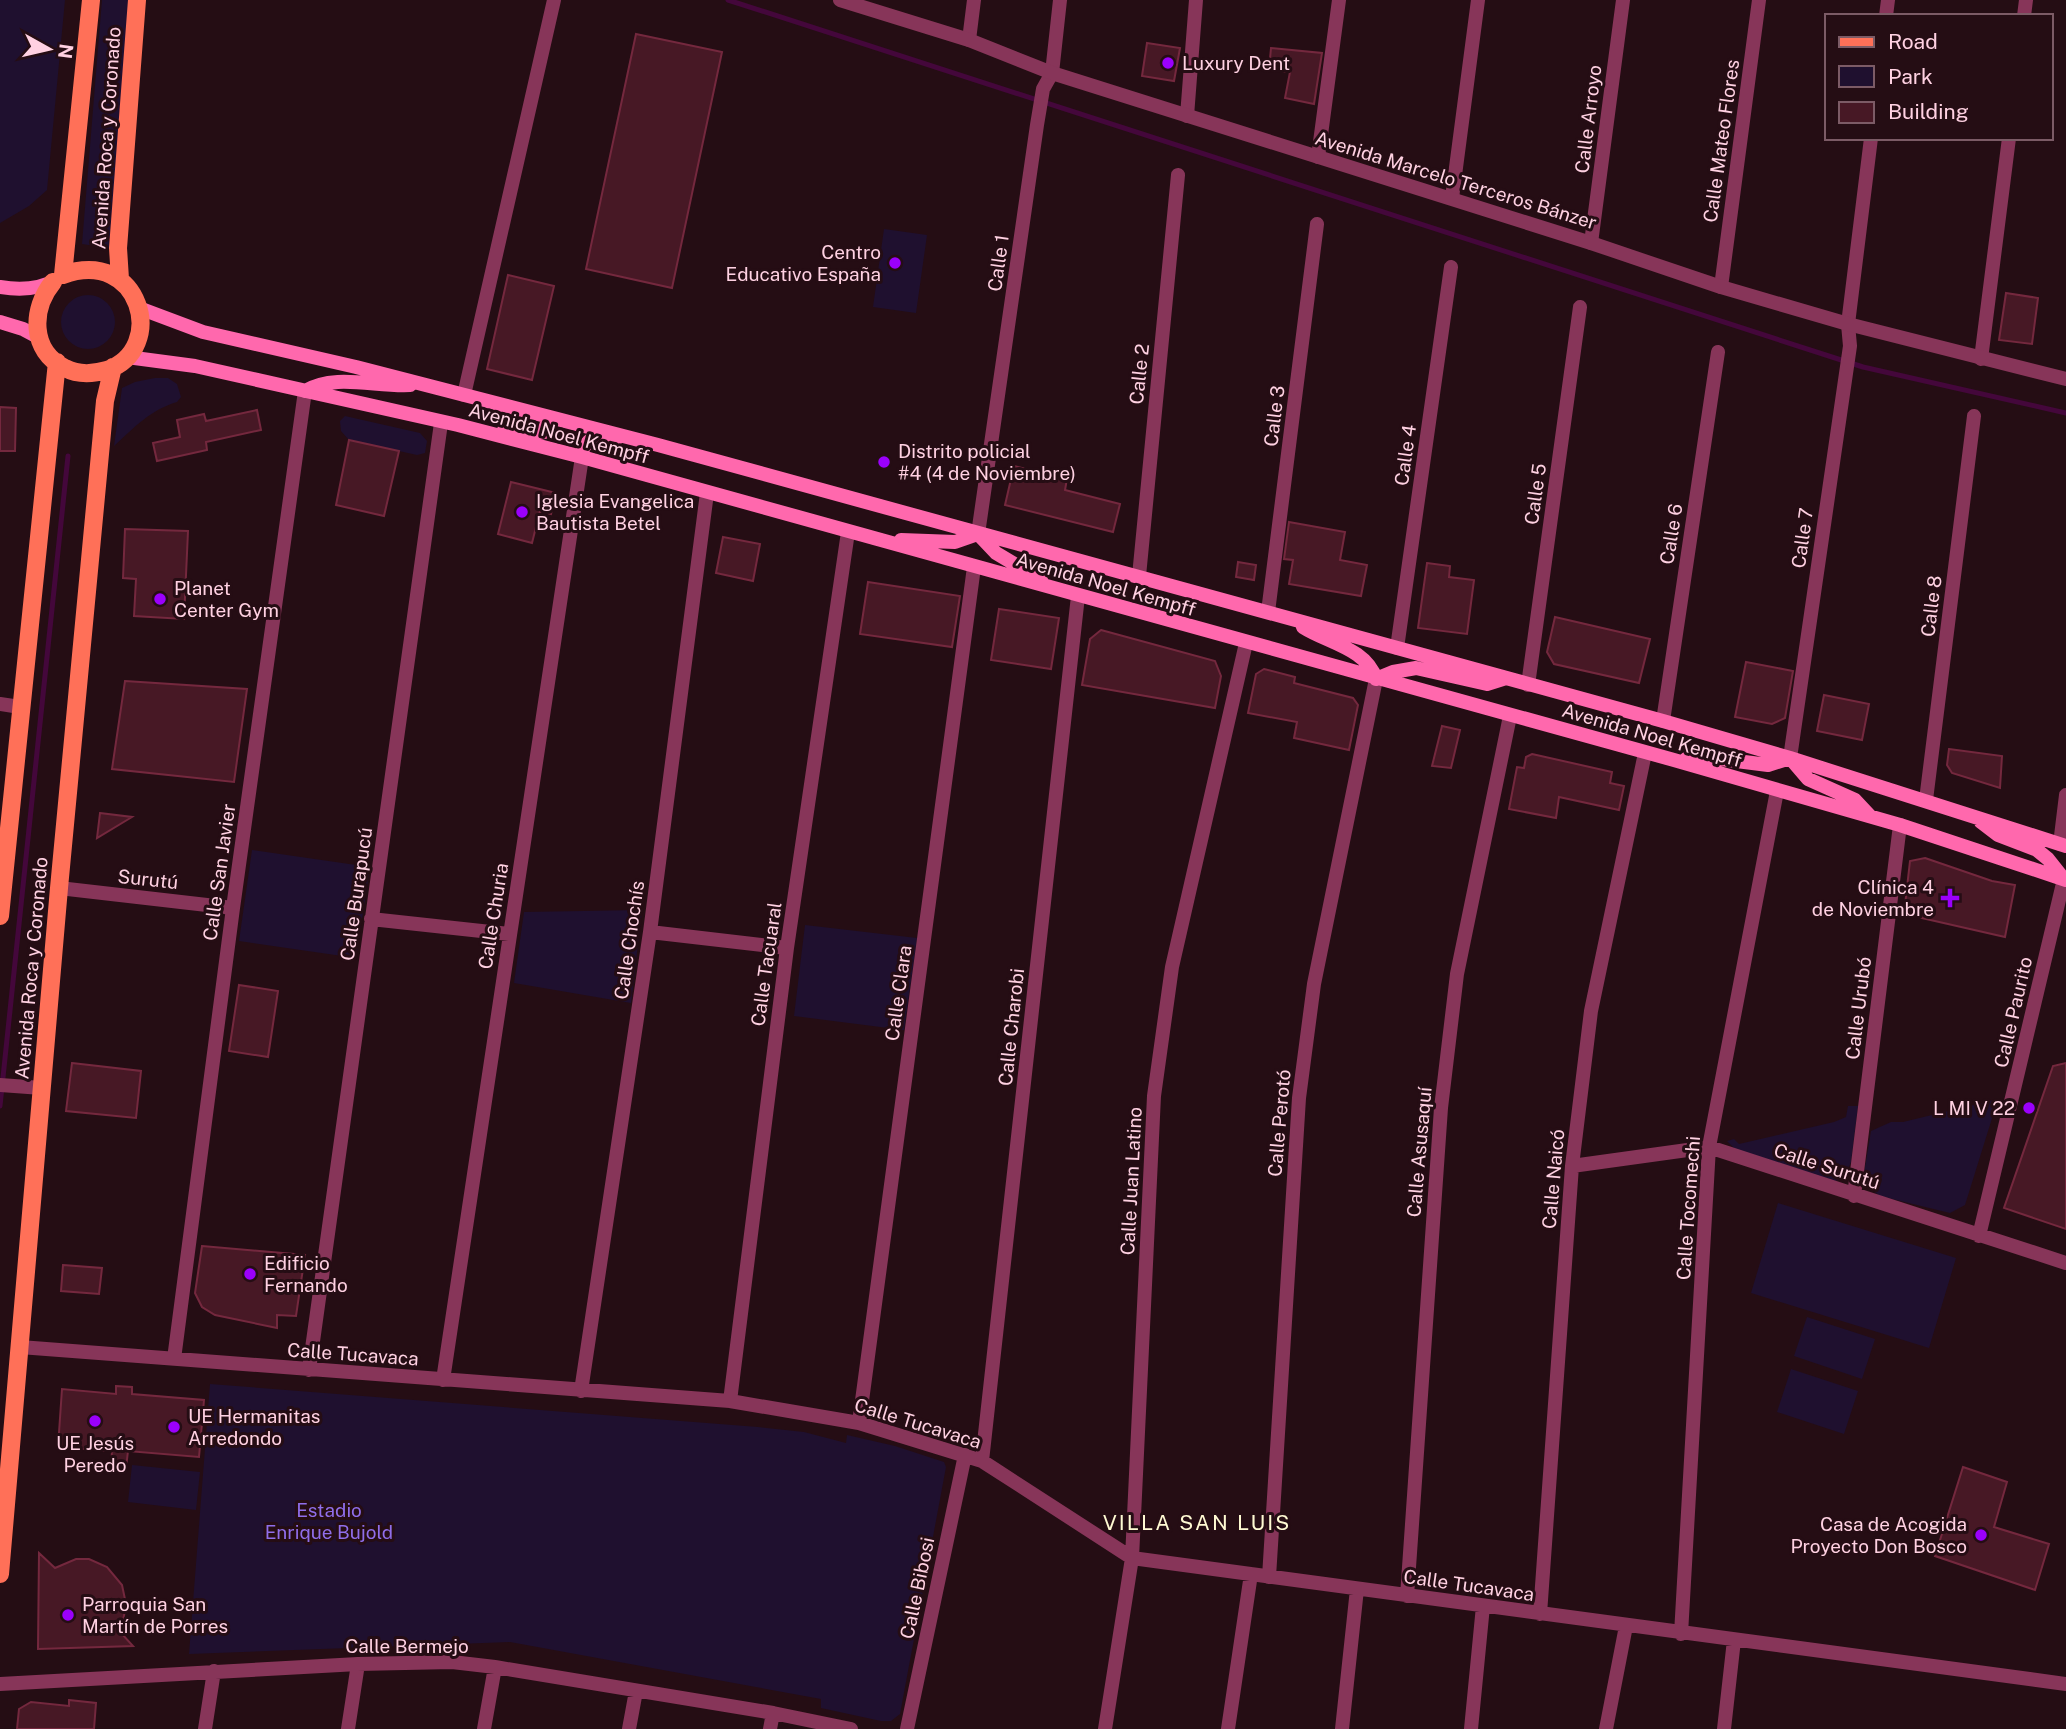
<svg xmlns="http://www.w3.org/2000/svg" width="2066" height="1729" font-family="'Public Sans',sans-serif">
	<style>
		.green { fill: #1f102f }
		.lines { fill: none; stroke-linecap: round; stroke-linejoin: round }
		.stream { stroke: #44073b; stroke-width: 5 }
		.building { fill: #471825; stroke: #74283e; stroke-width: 2 }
		.minor { stroke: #873559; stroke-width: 14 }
		.tertiary { stroke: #873559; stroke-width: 14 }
		.secondary { stroke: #ff68ad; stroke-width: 14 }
		.primary { stroke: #ff7058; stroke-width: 18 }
		.poi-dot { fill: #9b00fc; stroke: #250d14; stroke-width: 2.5 }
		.labels { text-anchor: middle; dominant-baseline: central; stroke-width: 6; stroke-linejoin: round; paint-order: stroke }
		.poi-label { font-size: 19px; fill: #ffd1e2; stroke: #250d14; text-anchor: start }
		.street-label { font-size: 19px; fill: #ffd1e2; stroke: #250d14 }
		.park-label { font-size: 19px; fill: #906eea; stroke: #250d14 }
		.neighbourhood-label { font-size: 21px; letter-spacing: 2px; fill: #fffad3; stroke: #250d14 }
	</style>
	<rect width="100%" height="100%" fill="#250d14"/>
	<path class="green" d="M0,0H65L47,190L29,206L0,223Z
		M102,0H129L109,248L82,244Z
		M884,229L927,235L916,313L873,307Z
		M61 322a27 27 0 1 1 54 0a27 27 0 1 1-54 0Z
		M155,378H168L177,384L181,397L177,402C150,410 135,427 114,446L122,388L135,382Z
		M345,416L420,433L427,441L425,453L417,455L349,440L341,431L340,421Z
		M252,850L370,867L356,958L239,941Z
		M642,910L631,1003L514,983L524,912Z
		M805,925L917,938L904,1030L794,1016Z
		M1998,1099L1965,1205L1950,1213L1880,1196L1868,1187L1864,1173L1871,1131L1891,1122H1903Z
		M1848,1106H1858L1851,1162L1844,1179L1828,1182L1742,1156L1727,1141L1734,1139L1739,1144L1834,1122L1846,1117Z
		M1778,1203L1956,1258L1929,1348L1751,1293Z
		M1807,1317L1875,1339L1862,1379L1794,1356Z
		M1791,1369L1858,1391L1844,1434L1777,1412Z
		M210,1384L758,1427L804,1432L846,1443L847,1435L895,1446L944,1462L946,1467L900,1714L891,1721H881L821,1708V1699L510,1642L189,1654Z
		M132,1465L200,1472L196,1510L128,1502Z"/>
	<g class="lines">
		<path class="stream" d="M728,0L1863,367L2066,413
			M0,1106L68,456"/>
	</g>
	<path class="building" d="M636,34L722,52L672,288L586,269Z
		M1147,43L1180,48L1174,81L1142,76Z
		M1271,48L1322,53L1314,104L1285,98L1290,72L1269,70Z
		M508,275L554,286L532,380L487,369Z
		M2006,293L2038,298L2032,344L1999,340Z
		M0,407L16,408L15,451H0Z
		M257,410L261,430L206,442L207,450L157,461L153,443L180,437L177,420L204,414L206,421Z
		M349,440L399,451L384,516L336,505Z
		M1014,466L1067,479L1065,490L1120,504L1113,532L1005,505Z
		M511,482L556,493L551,514L540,511L532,543L498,534Z
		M1289,522L1345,532L1340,560L1367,565L1361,596L1289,584L1293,560L1284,559Z
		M125,529L188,531L184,619L134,616L136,579L123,578Z
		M723,537L760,544L753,581L716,573Z
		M1238,562L1256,565L1254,580L1236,577Z
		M1427,563L1450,566L1449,577L1474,580L1467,634L1418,628Z
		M868,582L960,596L952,647L860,634Z
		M999,609L1059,618L1051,669L991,660Z
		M1555,617L1650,639L1639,683L1554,664L1547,652Z
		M1101,630L1215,661L1221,676L1215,708L1082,685L1090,639Z
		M1746,662L1793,671L1785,718L1772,724L1735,717Z
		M1264,669L1295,677L1294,683L1353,698L1358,705L1349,750L1294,738L1297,722L1248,713L1256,674Z
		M125,681L247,689L234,782L112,769Z
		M1824,695L1869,704L1862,740L1817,731Z
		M1442,726L1460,730L1451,768L1432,766Z
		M1949,749L2002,756L2000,788L1952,773L1947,765Z
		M1532,754L1612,772L1610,783L1624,786L1619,810L1559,797L1556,818L1509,809L1517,767L1524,768L1526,757Z
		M100,813L132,817L97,838Z
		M1925,858L1992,881L2015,885L2005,937L1904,914L1910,861Z
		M239,985L278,991L268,1057L229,1051Z
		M72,1063L141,1071L136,1118L66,1111Z
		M2066,1063V1229L2004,1208L2053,1066Z
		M202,1246L305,1255L296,1316L277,1315V1328L215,1315L202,1307L195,1293Z
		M63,1265L102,1268L99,1294L61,1291Z
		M116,1386L132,1387V1394L204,1400L199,1457L128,1451L126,1468L111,1467L112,1451L58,1447L62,1389L116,1394Z
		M1963,1467L2007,1482L1994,1527L2049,1544L2035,1590L1935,1556Z
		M39,1553L55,1568L76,1559H89L107,1567L122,1585L126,1604L121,1633L133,1646L38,1649Z
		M69,1700L96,1703L94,1729H17L19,1709L31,1702L69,1706Z"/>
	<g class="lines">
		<path class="minor" d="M1886,16L1888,0
			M2024,16L2026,0
			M969,40L974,0
			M1187,116L1196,0
			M1318,157L1339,0
			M1452,198L1478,0
			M1591,243L1623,0
			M1721,287L1759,0
			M1981,359L2009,138
			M464,395L554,0
			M978,534L1037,125L1043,89L1052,73L1060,0
			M1139,576L1178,175
			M1268,612L1317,224
			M1397,648L1451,267
			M1528,685L1580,307
			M0,704L20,707
			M1663,721L1718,352
			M1790,758L1850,346L1848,324L1871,138
			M1926,800L1974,416
			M2060,844L2066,795
			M59,888L233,908
			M371,919L509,934
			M650,932L787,948
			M0,1085L42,1088
			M1572,1166L1709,1147L2066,1263
			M1854,1196L1900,825
			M1979,1236L2064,879
			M20,1347L730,1401L859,1423L982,1461L1132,1558L2066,1684
			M174,1359L233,908L305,391
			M309,1370L441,423
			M443,1380L582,457
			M581,1391L650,932L707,493
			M730,1401L787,948L848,532
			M859,1423L974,567
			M982,1461L1078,596
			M1269,1577L1299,1098L1314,984L1376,679
			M1407,1596L1441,1108L1457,974L1510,716
			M1540,1614L1572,1166L1591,1011L1645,753
			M1681,1634L1709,1147L1777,791
			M0,1684L358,1664L452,1662L495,1667L773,1713L851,1729
			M205,1729L214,1671
			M348,1729L358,1664
			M484,1729L495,1667
			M629,1729L636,1691
			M770,1729L773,1713
			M907,1729L965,1455
			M1105,1729L1132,1558L1154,1096L1172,967L1246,643
			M1228,1729L1251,1574
			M1342,1729L1357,1589
			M1471,1729L1483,1606
			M1606,1729L1626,1626
			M1724,1729L1734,1640"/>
		<path class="tertiary" d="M840,0L969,40L1052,73L1591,243L1721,287L1848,324L2066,379"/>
		<path class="secondary" d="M0,287C19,290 40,289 56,280
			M139,308L203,332L356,367L658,445L1663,721L1790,758L2066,846
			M0,322L23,329L38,337
			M127,357L195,366L458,425L582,457L1674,760L1900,825L2066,880
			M305,391C335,373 375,387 410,385
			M504,430L538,433L544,432L549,417
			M582,457L583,448L589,441H615
			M978,534L996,553L1041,580
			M901,540L955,542L978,534
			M1303,627C1328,643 1366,648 1376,679L1393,672L1416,668L1487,684L1506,678
			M1686,759L1713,758L1768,765L1790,758L1808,779L1855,800L1870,816
			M1981,822L1998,835L2037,850L2048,859L2063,878"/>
		<path class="primary" d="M120,279L118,248L137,0
			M53,282C31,309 30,351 65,368C78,375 93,374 107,370C168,349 141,247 63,275L91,0
			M0,916L57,362
			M0,1574L59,888L105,401L113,367"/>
	</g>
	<g class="poi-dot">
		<circle cx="1168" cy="63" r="7"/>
		<circle cx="895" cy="263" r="7"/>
		<circle cx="884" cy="462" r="7"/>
		<circle cx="522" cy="512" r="7"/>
		<circle cx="160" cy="599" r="7"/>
		<path d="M1946.5 887.5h7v7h7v7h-7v7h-7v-7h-7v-7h7z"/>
		<circle cx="2029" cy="1108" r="7"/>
		<circle cx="250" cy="1274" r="7"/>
		<circle cx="95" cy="1421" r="7"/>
		<circle cx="174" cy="1427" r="7"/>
		<circle cx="1981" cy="1535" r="7"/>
		<circle cx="68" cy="1615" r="7"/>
	</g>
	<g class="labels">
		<g class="poi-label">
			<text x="1182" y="63">Luxury Dent</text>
			<text x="881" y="252" text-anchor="end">Centro<tspan x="881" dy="22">Educativo España</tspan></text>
			<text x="898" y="451">Distrito policial<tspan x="898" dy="22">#4 (4 de Noviembre)</tspan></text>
			<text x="536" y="501">Iglesia Evangelica<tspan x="536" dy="22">Bautista Betel</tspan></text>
			<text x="174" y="588">Planet<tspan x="174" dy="22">Center Gym</tspan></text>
			<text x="1934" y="887" text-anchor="end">Clínica 4<tspan x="1934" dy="22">de Noviembre</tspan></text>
			<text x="2015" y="1108" text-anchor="end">L MI V 22</text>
			<text x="264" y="1263">Edificio<tspan x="264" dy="22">Fernando</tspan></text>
			<text x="188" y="1416">UE Hermanitas<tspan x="188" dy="22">Arredondo</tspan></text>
			<text x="95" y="1443" text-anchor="middle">UE Jesús<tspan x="95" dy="22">Peredo</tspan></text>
			<text x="1967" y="1524" text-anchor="end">Casa de Acogida<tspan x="1967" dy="22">Proyecto Don Bosco</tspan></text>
			<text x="82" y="1604">Parroquia San<tspan x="82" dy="22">Martín de Porres</tspan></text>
		</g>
		<g class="street-label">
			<text transform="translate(1588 119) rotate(-83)">Calle Arroyo</text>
			<text transform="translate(106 138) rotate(-86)">Avenida Roca y Coronado</text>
			<text transform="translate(1721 141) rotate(-82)">Calle Mateo Flores</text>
			<text transform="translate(1456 180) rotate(17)">Avenida Marcelo Terceros Bánzer</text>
			<text transform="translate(998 263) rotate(-82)">Calle 1</text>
			<text transform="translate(1139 374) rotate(-84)">Calle 2</text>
			<text transform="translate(1274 416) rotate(-83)">Calle 3</text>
			<text transform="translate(559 433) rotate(15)">Avenida Noel Kempff</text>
			<text transform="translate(1405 455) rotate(-82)">Calle 4</text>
			<text transform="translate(1535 494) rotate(-82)">Calle 5</text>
			<text transform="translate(1671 534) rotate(-81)">Calle 6</text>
			<text transform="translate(1802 538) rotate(-82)">Calle 7</text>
			<text transform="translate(1106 584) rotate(16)">Avenida Noel Kempff</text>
			<text transform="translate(1931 606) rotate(-83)">Calle 8</text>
			<text transform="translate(1652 735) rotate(16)">Avenida Noel Kempff</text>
			<text transform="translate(219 872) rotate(-82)">Calle San Javier</text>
			<text transform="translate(148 879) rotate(6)">Surutú</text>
			<text transform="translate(356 894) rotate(-82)">Calle Burapucú</text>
			<text transform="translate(493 916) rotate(-81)">Calle Churia</text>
			<text transform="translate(629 940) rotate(-82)">Calle Chochís</text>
			<text transform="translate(766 964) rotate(-82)">Calle Tacuaral</text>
			<text transform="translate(31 968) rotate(-85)">Avenida Roca y Coronado</text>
			<text transform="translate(898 993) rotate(-82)">Calle Clara</text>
			<text transform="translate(1858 1008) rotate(-83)">Calle Urubó</text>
			<text transform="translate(2013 1012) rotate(-77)">Calle Paurito</text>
			<text transform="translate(1011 1027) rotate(-84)">Calle Charobi</text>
			<text transform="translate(1279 1123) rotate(-85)">Calle Perotó</text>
			<text transform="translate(1419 1152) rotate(-85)">Calle Asusaquí</text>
			<text transform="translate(1827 1166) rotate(18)">Calle Surutú</text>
			<text transform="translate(1553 1179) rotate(-85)">Calle Naicó</text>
			<text transform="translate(1131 1181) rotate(-87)">Calle Juan Latino</text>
			<text transform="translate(1688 1208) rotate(-86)">Calle Tocomechi</text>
			<text transform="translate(353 1354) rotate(4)">Calle Tucavaca</text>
			<text transform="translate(918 1423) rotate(17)">Calle Tucavaca</text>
			<text transform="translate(1469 1585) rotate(8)">Calle Tucavaca</text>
			<text transform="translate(917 1588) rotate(-78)">Calle Bibosi</text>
			<text x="407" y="1646">Calle Bermejo</text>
		</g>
		<g class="park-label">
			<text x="329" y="1510">Estadio<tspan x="329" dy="22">Enrique Bujold</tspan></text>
		</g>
		<g class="neighbourhood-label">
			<text x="1197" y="1522">VILLA SAN LUIS</text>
		</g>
	</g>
	<rect x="1825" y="14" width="228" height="126" fill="#250d14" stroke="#7c5b66" stroke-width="2"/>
	<rect x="1839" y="37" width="35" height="10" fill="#ff7058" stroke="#7c5b66" stroke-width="2"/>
	<text x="1888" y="49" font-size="21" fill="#ffd1e2">Road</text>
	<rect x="1839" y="66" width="35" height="21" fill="#1f102f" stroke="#7c5b66" stroke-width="2"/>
	<text x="1888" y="84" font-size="21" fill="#ffd1e2">Park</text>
	<rect x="1839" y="102" width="35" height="21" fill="#471825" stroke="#7c5b66" stroke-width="2"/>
	<text x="1888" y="119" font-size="21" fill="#ffd1e2">Building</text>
	<g transform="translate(49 49) rotate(98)" stroke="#250d14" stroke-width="5" paint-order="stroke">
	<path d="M0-5L12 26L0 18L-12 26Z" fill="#ffd1e2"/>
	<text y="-10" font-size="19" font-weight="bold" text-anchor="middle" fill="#ffd1e2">N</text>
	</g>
</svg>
